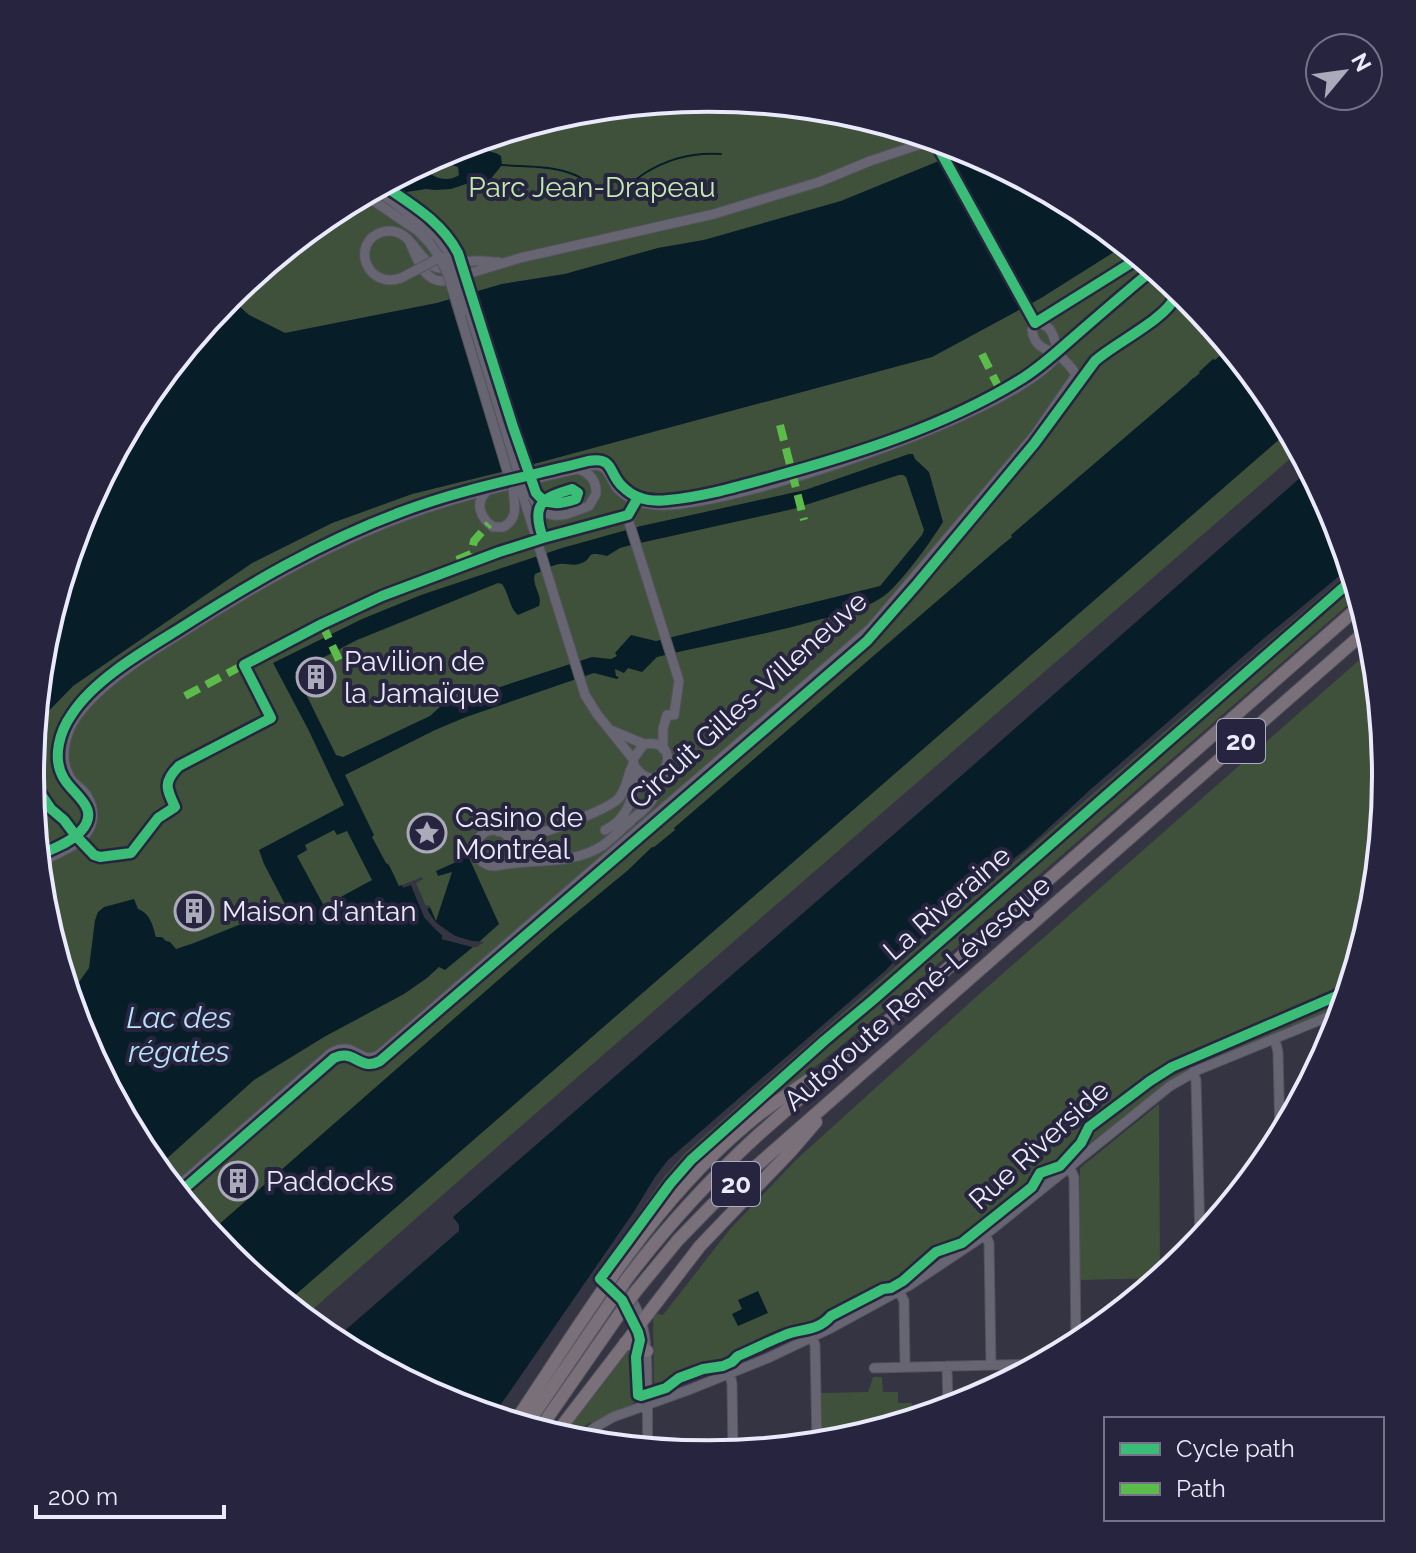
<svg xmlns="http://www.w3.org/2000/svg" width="1416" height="1553" font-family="Raleway,sans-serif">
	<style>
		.green { fill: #40513b }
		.water { fill: #071d28; fill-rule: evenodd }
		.pier { fill: #353443 }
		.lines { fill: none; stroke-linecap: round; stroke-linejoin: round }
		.stream { stroke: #071d28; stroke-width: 2 }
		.minor-casing { stroke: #53525f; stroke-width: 11 }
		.highway-casing { stroke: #53525f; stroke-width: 14 }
		.minor { stroke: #666571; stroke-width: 9 }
		.highway { stroke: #7a7079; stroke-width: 12 }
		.minor-bridge-casing { stroke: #53525f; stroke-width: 11; stroke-linecap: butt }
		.highway-bridge-casing { stroke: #53525f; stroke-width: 14; stroke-linecap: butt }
		.minor-bridge { stroke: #666571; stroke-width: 9 }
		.highway-bridge { stroke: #7a7079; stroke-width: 12 }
		.quiet { stroke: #5cbc4b; stroke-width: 8; stroke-dasharray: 16 8; stroke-linecap: butt }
		.cycleway-casing { stroke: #26243e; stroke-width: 15 }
		.cycleway { stroke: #3abd76; stroke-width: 10 }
		.labels { text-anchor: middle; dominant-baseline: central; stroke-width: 8; stroke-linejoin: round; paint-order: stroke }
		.shield { fill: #26243e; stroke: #afafc3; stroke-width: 2 }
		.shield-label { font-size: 26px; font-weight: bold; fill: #eaeafc }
		.park-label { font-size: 28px; fill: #c2ecaf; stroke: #26243e }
		.poi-label { font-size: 28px; fill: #eaeafc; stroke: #26243e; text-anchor: start }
		.street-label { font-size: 28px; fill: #eaeafc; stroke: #26243e }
		.water-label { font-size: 30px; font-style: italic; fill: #b7e4f9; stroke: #26243e }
		.rim { fill: none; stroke: #eaeafc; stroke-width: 4 }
	</style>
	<rect width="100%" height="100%" fill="#353443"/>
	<path class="green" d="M708,99L841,112L966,150L841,201L704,240L658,248L565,274L502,284L437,303L285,333L249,315L229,297L332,213L449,150L576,111Z
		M1125,245L1188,297L1272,400L1299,451L512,1134L304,1317L228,1256L144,1153L81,1036L43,908L30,776L35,725L73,686L252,563L332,523L412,494L541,462L932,357L1041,298Z
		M1351,570L1358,596L885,1010L741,1127L602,1286L593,1279L664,1177L685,1153L975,896Z
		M1373,648L1386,777L1373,909L1344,1005L1292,1028L1291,1025L1278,1032V1034L1196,1067L1168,1082L1089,1144L1087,1143L1082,1148L1083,1150L982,1232L922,1273L920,1271L904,1283L818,1329L801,1334L750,1358L746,1355L742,1356L743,1361L662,1391L656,1389L654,1383L653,1313L663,1315L730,1229L797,1159L975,998Z
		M1159,1104L1160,1278L1080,1280V1168Z
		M628,1348L636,1349C632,1363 632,1386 638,1399C630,1408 605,1416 593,1424L590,1422L569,1439L558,1436Z
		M873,1377H882L883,1392H898V1403H912V1420L840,1442L822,1443L821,1393L868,1392Z"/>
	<path class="water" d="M481,140L480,145C487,153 495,151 501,156L502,165L489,181H475L451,189L435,190L426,189L400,193L386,184L449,150ZM435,162L446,163L458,167L459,175C448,183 433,178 425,169L427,165Z
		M966,150L1085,213L1125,245L1041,298L932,357L541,462L412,494L332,523L252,563L73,686L35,725L43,644L82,517L145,399L229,297L249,315L285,333L437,303L502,284L565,274L658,248L704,240L841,201Z
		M1228,346L1272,400L1289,431L286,1303L228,1256L209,1233L553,932L627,871L652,847H654L675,830L674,828L1002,545L1012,537L1011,535L1186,385L1193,378H1194L1200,373L1199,372L1213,359L1215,360L1225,351L1224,349Z
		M909,454H913L915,459L929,472L943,522C930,543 908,573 891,590C872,608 843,614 818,620C765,635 711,644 657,657L642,672L628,668L624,673L615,669L616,676L619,677L617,679L594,673L466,717L435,730L345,775L374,835L372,837L386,863L389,865L399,886L402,885L404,887L411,884C419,904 425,921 442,935V939L473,947L445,970L439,967L427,978L404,994L324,1037L254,1080L163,1162L155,1166L144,1153L81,1036L69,996L89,968L95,920L98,912L104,907L134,899L138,909C150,913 153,926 156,937H162L166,941L170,942L176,949L194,943L286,906L264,864L259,850L344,805L308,729L273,663L362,619L421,595L562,548L641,526L805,490ZM899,475H903L906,477L924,530L922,535L880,586L656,641L631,635L615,653L617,656L611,659L592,657L469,697L461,696L443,704L430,716L343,757L336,755L295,672L357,640L498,583L502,584C509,593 509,608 518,615L539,606C543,595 531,585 535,574C543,571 552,565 560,564C566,563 573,566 579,564C596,559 582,550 607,556L620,548L631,545L793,509ZM334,830L337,835L347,831L372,880L324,906L297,856L307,850L305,845Z
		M1309,470L1335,517L1350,567L1263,639L1091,789L1026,849L979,886L940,923L900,955L886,970L668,1160L655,1177L633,1213L493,1416L448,1403L333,1341L459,1231V1225L453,1217L962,775Z
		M465,849L499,924L479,942C457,940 436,929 427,909L430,907L436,921L452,872L438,876L436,871L456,862Z
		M758,1291L768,1313L738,1326L732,1314L742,1309L738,1300Z"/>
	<path class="pier" d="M472,288L530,469L504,475L448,295Z
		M422,877L423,879L416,883L426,906L429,905L430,907L427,909L429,914L435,922L455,936L472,941L484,942L477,947H473L442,939V935L433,927L424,917L411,885L403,888L402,885Z"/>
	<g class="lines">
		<path class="stream" d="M502,165C525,167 552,165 575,175C587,180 598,193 613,192C624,190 636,179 645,173C669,158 693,152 721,154"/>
		<g class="minor-casing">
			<path id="minor" d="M934,140L1035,323
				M375,189L428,228L448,254L441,257
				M365,195L418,231L432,246
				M408,239C417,256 422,282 444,281L520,258L714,214L819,182L870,161L933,140
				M401,278C366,290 350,242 382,232C407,225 415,253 431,265C445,274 459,261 473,261C482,260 490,262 498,262
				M467,311L516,474
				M1035,323L1139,258
				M1035,323L1032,330C1034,346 1044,350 1059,353
				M506,420L524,471
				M486,492C474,504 481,518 493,527H503
				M524,499L585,695L597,714L633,759
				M636,501L628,515V519L679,681L674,715H667L663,729V749
				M567,514L589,506L596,494C597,481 590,473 578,469
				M613,731L644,744
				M627,822C647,811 659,794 664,772
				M605,830C632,817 638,785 633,759L644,744C688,737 661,802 636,768
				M476 848a18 18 0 1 1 36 0a18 18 0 1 1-36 0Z
				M497,831C507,833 518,836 528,835C543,835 611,808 619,798C628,787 627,775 633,764
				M39,863C53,855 74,848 85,835C95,824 95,808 87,796C83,789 75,785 71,779C58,760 65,733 77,716C100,683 152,651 186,630C260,583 335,540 418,511C475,491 535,479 594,465C609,465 610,480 618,489C629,500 643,504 657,505C725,510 1024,411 1059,353
				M496,866C532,858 570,866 602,846C612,839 621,829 631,821
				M1332,1016L1334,1035
				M1275,1040L1278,1052L1280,1137
				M1193,1072L1196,1080L1200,1240
				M1069,1166L1074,1177L1076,1345
				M174,1190L331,1053C354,1039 360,1066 379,1055L870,629L1034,436L1074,378L1076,375C1072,366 1063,361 1059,353C1052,339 1056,325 1035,323
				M985,1235L989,1243L991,1365
				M1156,1281V1282
				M617,1283C646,1309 647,1343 647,1380C648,1403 647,1426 648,1449
				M899,1291L904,1301L905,1367
				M812,1337L815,1345L817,1444
				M947,1366L948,1409
				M874,1368L1040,1364
				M730,1374L732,1384L733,1452
				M578,1442L594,1428L613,1417L691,1389L768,1358L831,1328L910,1285L985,1235L1170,1086L1198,1070L1342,1011"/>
		</g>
		<g class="highway-casing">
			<path id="highway" d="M626,1280C665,1228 710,1179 758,1135L1361,605
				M636,1291L678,1240L712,1205L1368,629
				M625,1343L639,1346L647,1351
				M514,1423C587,1315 654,1198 757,1116C775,1102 794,1090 813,1077
				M526,1426L614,1297
				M539,1430L623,1309
				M555,1435L700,1246L791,1151L816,1122"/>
		</g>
		<use href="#minor" class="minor"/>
		<use href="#highway" class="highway"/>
		<g class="minor-bridge-casing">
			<path id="minor-bridge" d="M429,242L440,258L448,275L513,490C515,505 518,520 503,527
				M448,254L461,281
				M453,276L467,311
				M401,278L441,257L443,260
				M524,471C532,494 535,522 567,514
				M516,474L524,499"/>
		</g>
		<g class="highway-bridge-casing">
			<path id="highway-bridge" d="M614,1297L626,1280
				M623,1309L636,1291"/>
		</g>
		<use href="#minor-bridge" class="minor-bridge"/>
		<use href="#highway-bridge" class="highway-bridge"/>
		<path class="quiet" d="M982,354L1000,390L1005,394
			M780,425L804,520
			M457,560L471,554L474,541L489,524
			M322,624L339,660
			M185,696L249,662"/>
		<g class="cycleway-casing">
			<path id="cycleway" d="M934,140L1035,323L1139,258
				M383,185C412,205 441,221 458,253L513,427L536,493C547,507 561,504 576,499L578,493L572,489C541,498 531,505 543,538
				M31,785L36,787L51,809L64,820L76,836L94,855L100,857L131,853L158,818L175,807C166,788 163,782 179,766L271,718L244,665L322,624L382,596L499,552L543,538L628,515L636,501
				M38,856C51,849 70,843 80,832C103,808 72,795 63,777C52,757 60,731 72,714C94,680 142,652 176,631C248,585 320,542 401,512C461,489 526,477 588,461C615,456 608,474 623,487C635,499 652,502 668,500C702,497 736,487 769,478C856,454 946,426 1023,378C1042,366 1058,351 1075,336C1098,316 1121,296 1144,277L1150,273L1157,272
				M1348,991L1172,1067L1150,1081L1089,1127L1081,1143L1060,1166L1040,1173L1032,1187L962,1243L936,1252L903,1281L891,1288L883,1289L831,1316C817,1332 802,1328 785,1335C770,1341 754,1349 738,1356L732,1362L723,1366L703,1369L679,1378L666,1388L641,1396L638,1395L636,1357L640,1340L638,1332L622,1300L600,1279L670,1184L691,1160L824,1041L873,1000L1353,579
				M178,1194L334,1058C355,1048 359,1072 380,1061L867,641L917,584L1034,444L1095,361C1112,345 1167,318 1174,298C1175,294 1174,291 1174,286"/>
		</g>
		<use href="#cycleway" class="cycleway"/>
	</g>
	<defs>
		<g id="building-ring" transform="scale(2)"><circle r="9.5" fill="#26243e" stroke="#abaabb" stroke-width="1.5"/><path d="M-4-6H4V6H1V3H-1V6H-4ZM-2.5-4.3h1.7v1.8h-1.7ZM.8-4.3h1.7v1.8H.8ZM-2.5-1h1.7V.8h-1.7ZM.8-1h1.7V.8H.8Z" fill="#abaabb"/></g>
		<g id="sight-ring" transform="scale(2)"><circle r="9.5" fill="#26243e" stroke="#abaabb" stroke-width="1.5"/><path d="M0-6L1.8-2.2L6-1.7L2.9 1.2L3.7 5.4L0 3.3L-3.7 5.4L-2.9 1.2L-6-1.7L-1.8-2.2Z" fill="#abaabb"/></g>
	</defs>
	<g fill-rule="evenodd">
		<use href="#building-ring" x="316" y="677"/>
		<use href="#sight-ring" x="427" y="833"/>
		<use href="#building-ring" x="194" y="911"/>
		<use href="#building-ring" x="238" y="1181"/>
	</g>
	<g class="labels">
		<g class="shield">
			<rect x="1217" y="719" width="48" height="44" rx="6"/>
			<rect x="712" y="1162" width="48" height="44" rx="6"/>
		</g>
		<g class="shield-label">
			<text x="1241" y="741">20</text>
			<text x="736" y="1184">20</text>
		</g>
		<g class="park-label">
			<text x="592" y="187">Parc Jean-Drapeau</text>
		</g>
		<g class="poi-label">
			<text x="344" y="661">Pavilion de<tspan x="344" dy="32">la Jamaïque</tspan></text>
			<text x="455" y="817">Casino de<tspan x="455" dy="32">Montréal</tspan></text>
			<text x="222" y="911">Maison d'antan</text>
			<text x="266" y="1181">Paddocks</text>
		</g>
		<g class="street-label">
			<text transform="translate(748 700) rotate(-42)">Circuit Gilles-Villeneuve</text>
			<text transform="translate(947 903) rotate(-41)">La Riveraine</text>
			<text transform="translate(917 993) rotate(-41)">Autoroute René-Lévesque</text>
			<text transform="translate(1039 1145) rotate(-42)">Rue Riverside</text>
		</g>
		<g class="water-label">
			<text x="179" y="1017">Lac des<tspan x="179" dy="34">régates</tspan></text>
		</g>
	</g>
	<path d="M0 0H1416V1553H0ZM44 776a664 664 0 1 1 1328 0a664 664 0 1 1-1328 0Z" fill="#26243e" fill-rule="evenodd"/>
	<path class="rim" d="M44 776a664 664 0 1 1 1328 0a664 664 0 1 1-1328 0Z"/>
	<rect x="1104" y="1417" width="280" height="104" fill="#26243e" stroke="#74738a" stroke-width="2"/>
	<rect x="1120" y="1443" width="40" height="12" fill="#3abd76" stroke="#74738a" stroke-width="2"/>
	<text x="1176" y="1457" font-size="24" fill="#eaeafc">Cycle path</text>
	<rect x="1120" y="1483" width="40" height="12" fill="#5cbc4b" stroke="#74738a" stroke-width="2"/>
	<text x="1176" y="1497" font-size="24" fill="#eaeafc">Path</text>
	<g transform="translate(1344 72) rotate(61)"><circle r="38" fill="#26243e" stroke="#74738a" stroke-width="2"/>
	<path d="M0-6L14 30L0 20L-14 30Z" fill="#abaabb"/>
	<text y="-12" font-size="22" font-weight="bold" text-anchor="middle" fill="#eaeafc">N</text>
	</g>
	<path d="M36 1505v12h188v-12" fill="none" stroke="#eaeafc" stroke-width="4"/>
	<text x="48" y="1505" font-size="24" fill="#eaeafc" stroke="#26243e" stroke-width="6" paint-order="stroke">200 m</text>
</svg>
